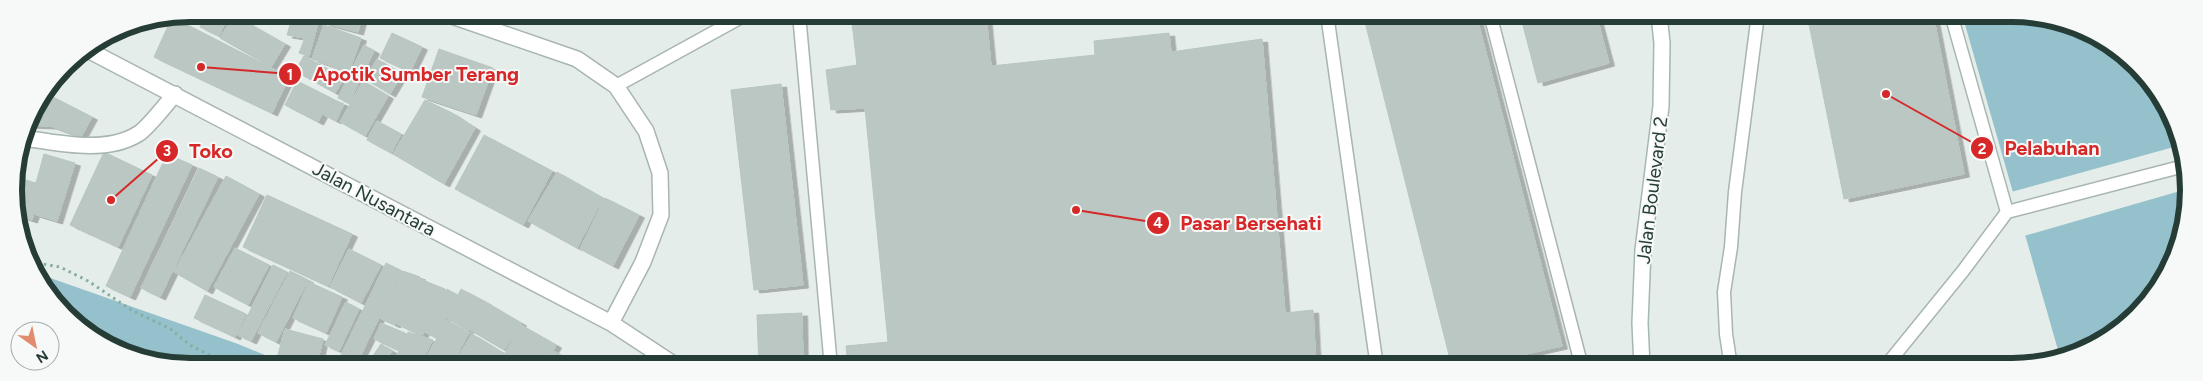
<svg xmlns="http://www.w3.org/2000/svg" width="2203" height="381" font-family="Figtree,sans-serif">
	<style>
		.water { fill: #94c1cb }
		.pier { fill: #e5edea }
		.building { fill: #bbc7c3; stroke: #b8c6c0; filter: url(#shadow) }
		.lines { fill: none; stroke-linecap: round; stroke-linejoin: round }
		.lane-casing { stroke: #a8b5b1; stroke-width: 15 }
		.street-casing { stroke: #a8b5b1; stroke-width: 18 }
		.secondary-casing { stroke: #a5b7b1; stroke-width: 18 }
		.path { stroke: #89ada2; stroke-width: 3; stroke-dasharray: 2.5 4; stroke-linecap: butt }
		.lane { stroke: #fff; stroke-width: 12 }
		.street { stroke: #fff; stroke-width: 15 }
		.secondary { stroke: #fff; stroke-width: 15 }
		.labels { text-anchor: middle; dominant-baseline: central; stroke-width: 4; stroke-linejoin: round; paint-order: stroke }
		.street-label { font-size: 19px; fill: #263d37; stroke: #f6f9f8 }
		.rim { fill: none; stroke: #263d37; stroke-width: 6 }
		.leader { fill: none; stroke: #d62828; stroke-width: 2 }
		.callout-dot { fill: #d62828; stroke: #f6f9f8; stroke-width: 2 }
		.mark-label { font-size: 15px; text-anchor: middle; font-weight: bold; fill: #fff }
		.callout-label { font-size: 20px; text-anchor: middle; font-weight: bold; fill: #d62828; stroke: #f6f9f8; stroke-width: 4; stroke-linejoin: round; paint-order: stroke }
	</style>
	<defs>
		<filter id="shadow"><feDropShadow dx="5.5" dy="3" stdDeviation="0" flood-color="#0004"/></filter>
	</defs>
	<rect width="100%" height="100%" fill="#e5edea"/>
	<path class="water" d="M1962,14H2024L2091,32L2146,74L2180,134L2189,202L2171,268L2137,316L2090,349L2060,357Z
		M39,274L238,344L294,367H179L112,349L57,307Z"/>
	<path class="pier" d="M2181,145L2187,189L2024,236L2011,192Z"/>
	<path class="building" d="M206,14H229L219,36L200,27Z
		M327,14H348L362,17L358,32L324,23Z
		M851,14H986L991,66L1095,55L1094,41L1169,33L1171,52L1262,39L1285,313L1313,310L1316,367H848L846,346L888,342L865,108L831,110L826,70L857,65Z
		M1363,14H1476L1562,346L1468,367H1452Z
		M1520,14H1596L1609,63L1538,83Z
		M1807,14H1933L1964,174L1844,199Z
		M234,15L285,44L271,67L220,38Z
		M293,15L318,23L309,56L299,53L305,38L287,35Z
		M172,17L289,77L272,113L154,57Z
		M324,25L361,38L349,72L312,59Z
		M392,33L422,47L410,72L380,58Z
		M364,45L374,51L349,103L338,98Z
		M439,49L493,68L476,115L422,97Z
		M304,56L344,78L335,93L295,71Z
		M377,59L402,74L390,94L365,79Z
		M297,81L331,98L318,122L285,105Z
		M363,81L388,96L365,136L340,122Z
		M781,84L803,285L754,290L731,90Z
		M47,94L92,117L81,137L51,126L27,125Z
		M332,99L344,104L336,121L324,115Z
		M425,100L452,113L475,128L444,184L393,154Z
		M377,121L401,134L391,153L367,140Z
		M484,135L552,171L523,225L455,189Z
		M104,152L152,175L118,247L70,225Z
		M44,154L75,163L57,221L34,214L32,220L19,216L15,177L36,183Z
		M167,154L192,165L130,297L106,286Z
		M199,168L218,177L160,297L141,288Z
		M557,172L603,198L577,248L528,221Z
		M226,176L259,194L207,291L174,272Z
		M267,195L352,234L328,286L243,247Z
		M605,198L639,215L613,266L580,249Z
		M235,248L269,265L248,305L214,287Z
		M349,249L381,265L361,303L330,287Z
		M386,263L402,271L355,367L339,359Z
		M273,265L287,272L251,341L238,335Z
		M290,271L308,280L276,342L258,333Z
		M403,271L420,277L395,325L380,318Z
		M420,279L445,289L422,336L397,324Z
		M309,282L342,297L326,333L293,318Z
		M447,289L457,295L436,338L425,332Z
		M461,289L486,302L468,331L447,318Z
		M205,295L246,314L235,337L194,318Z
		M346,302L359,309L339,351L325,345Z
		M487,303L521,323L504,350L470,330Z
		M802,313L803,366L759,367L757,315Z
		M447,320L469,333L450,367H421Z
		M381,323L405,333L398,350L374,339Z
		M521,325L556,345L544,367H497Z
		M285,329L323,339L316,367L277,358Z
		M408,332L433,340L418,367H391Z
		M472,334L503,353L495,367H477L459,355Z
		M381,344L392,351L381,367L370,360Z
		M553,351L569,359L565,367H544Z
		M572,355L589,364L588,367H566Z
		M457,356L475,367H450Z"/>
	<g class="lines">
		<g class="lane-casing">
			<path id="lane" d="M799,14L831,367
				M1327,14L1377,367
				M1490,14L1582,367
				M616,86L747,14
				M2007,212L2184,166
				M1731,367L1726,334L1724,292L1731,247L1735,192L1757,22L1761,14
				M1885,367L1963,271L2007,212L1951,14"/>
		</g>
		<g class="street-casing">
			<path id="street" d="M446,14L577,59L616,86L646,131L660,173L661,215L643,262L611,323
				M88,50L611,323L678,367
				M24,138C58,143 106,154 138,134C148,128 166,104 175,94"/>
		</g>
		<g class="secondary-casing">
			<path id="secondary" d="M1642,367L1640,323L1643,250L1661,106L1662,43L1659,14"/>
		</g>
		<path class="path" d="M31,262L60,267L88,281L133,311L169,328L190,345L232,367"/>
		<use href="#lane" class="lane"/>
		<use href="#street" class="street"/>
		<use href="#secondary" class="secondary"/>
	</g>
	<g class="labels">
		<g class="street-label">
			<text transform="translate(1652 190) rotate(-83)">Jalan Boulevard 2</text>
			<text transform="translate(374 199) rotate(28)">Jalan Nusantara</text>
		</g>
	</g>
	<path d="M0 0H2203V381H0ZM190 22H2012A168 168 0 0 1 2180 190V190A168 168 0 0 1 2012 358H190A168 168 0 0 1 22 190V190A168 168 0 0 1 190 22Z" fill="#f6f9f8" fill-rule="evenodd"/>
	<path class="rim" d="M190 22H2012A168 168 0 0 1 2180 190V190A168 168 0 0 1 2012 358H190A168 168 0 0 1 22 190V190A168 168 0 0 1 190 22Z"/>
	<path class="leader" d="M201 67L290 74M1886 94L1982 148M111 200L167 151M1076 210L1158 223"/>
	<g class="callout-dot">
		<circle cx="201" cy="67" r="5"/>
		<circle cx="1886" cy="94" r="5"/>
		<circle cx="111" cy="200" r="5"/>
		<circle cx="1076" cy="210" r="5"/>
		<circle cx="290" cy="74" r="12"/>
		<circle cx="1982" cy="148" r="12"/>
		<circle cx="167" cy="151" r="12"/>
		<circle cx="1158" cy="223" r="12"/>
	</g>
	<g class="mark-label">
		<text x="290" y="80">1</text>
		<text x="1982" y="154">2</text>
		<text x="167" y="156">3</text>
		<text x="1158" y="228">4</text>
	</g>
	<g class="callout-label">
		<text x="416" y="81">Apotik Sumber Terang</text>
		<text x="2052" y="155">Pelabuhan</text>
		<text x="211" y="158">Toko</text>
		<text x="1251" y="230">Pasar Bersehati</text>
	</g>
	<g transform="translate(35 346) rotate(147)"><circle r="24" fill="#f6f9f8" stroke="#a3aeab"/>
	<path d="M0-4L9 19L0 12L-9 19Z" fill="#e28c6e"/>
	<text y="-8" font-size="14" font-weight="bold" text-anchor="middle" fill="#263d37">N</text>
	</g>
</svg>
